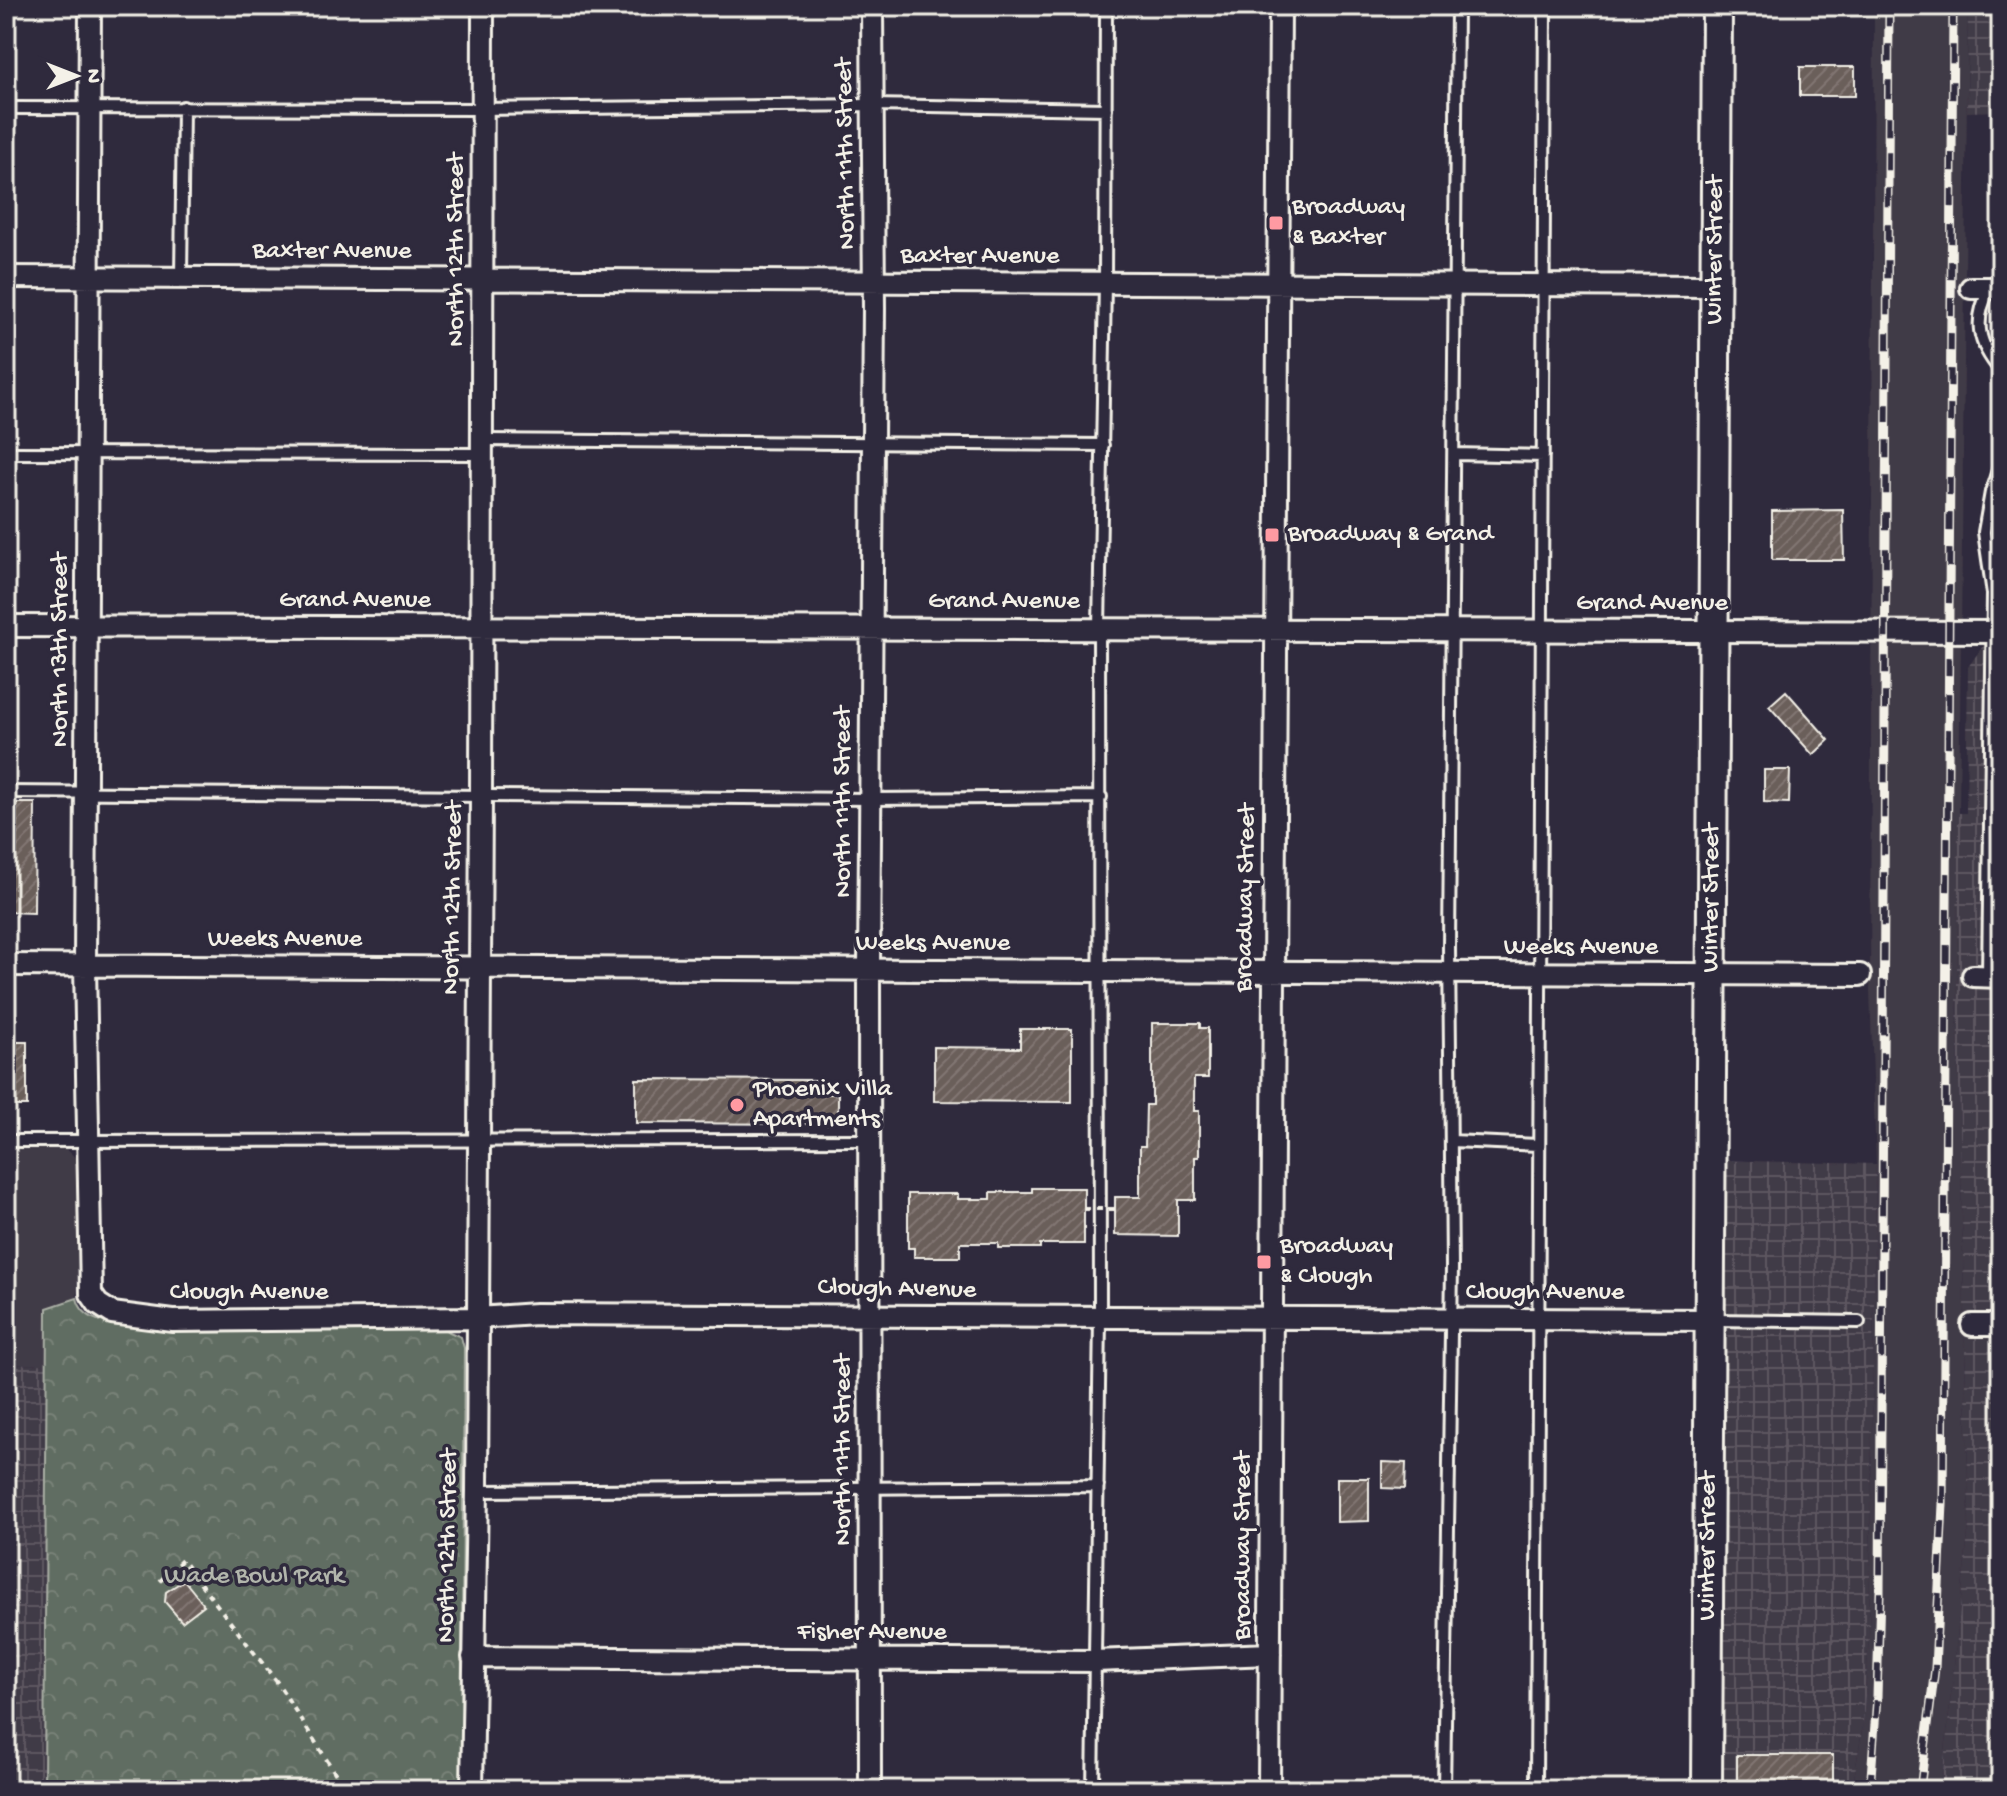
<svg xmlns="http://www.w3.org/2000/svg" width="2007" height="1796" font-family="'Gochi Hand',sans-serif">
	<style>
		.built { fill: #413a46 }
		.industrial { fill: url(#industrial-grid) }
		.park { fill: url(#park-crowns); stroke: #aaafa5; stroke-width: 2 }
		.building { fill: url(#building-hatch); stroke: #f4f1e8; stroke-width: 2 }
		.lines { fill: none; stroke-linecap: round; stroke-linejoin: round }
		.lane-casing { stroke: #f4f1e8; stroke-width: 16 }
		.street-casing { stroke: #f4f1e8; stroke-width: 26 }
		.secondary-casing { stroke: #f4f1e8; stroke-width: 34 }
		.path { stroke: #f4f1e8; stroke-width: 4; stroke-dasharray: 6 6; stroke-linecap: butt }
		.lane { stroke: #2f2a3d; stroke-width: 10 }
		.street { stroke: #2f2a3d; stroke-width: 20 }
		.secondary { stroke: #2f2a3d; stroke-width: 28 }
		.rail-casing { stroke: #f4f1e8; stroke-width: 9 }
		.rail { stroke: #2f2a3d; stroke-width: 6; stroke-dasharray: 18; stroke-linecap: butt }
		.path-bridge { stroke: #f4f1e8; stroke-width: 4; stroke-dasharray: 6 6; stroke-linecap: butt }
		.poi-dot { fill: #ff9aa2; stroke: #2f2a3d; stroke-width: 3 }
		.labels { text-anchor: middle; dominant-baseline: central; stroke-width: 7; stroke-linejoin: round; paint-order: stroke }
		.street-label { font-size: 26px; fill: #f4f1e8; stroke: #2f2a3d }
		.poi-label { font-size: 26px; fill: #f4f1e8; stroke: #2f2a3d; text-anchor: start }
		.park-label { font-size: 26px; fill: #b2b6ac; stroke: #2f2a3d }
	</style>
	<defs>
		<pattern id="industrial-grid" width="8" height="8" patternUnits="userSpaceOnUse" patternTransform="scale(2)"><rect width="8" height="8" fill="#413a46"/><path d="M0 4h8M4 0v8" fill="none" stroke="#5d5761"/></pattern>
		<pattern id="park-crowns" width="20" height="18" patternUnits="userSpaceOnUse" patternTransform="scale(2)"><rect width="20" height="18" fill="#616d62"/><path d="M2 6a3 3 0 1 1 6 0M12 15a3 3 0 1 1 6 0" fill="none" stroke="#788278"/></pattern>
		<pattern id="building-hatch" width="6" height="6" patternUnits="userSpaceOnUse" patternTransform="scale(2)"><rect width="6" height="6" fill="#6b5e5a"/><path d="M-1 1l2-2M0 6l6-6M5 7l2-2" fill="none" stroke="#817672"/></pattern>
	</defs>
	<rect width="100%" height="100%" fill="#2f2a3d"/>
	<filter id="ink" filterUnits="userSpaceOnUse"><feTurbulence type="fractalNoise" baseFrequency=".0125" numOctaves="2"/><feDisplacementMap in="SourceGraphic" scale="16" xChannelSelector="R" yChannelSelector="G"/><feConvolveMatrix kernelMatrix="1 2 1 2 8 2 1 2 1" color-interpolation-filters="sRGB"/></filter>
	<g filter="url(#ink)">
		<path class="built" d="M1874,6H1968L1957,994L1969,1524L1941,1790H1852L1863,1725L1869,1636L1876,1164L1870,990Z
			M6,1148H65L77,1159V1298L47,1308V1364L6,1365Z"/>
		<path class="industrial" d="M1968,6H2001V111L1967,112Z
			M1993,632H2001V1790H1941L1969,1524L1957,994L1958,813H1966L1968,667Z
			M1709,1160L1876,1164L1869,1636L1863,1725L1852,1790H1707Z
			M47,1364L44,1790H6V1365Z"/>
		<path class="park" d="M77,1298C83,1325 117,1324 140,1327L445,1330L461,1337L464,1348L461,1790H44L47,1308Z"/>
		<path class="building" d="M1800,67H1855V96H1800Z
			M1843,510L1844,560H1772V511Z
			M1786,691L1829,740L1813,755L1769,706Z
			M1764,770H1790L1789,803L1764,802Z
			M6,803H35L34,913L6,912Z
			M1152,1023H1200V1028H1208V1078H1194V1111H1199V1157H1195V1200H1178V1236L1115,1235V1197H1140V1146H1145L1146,1105H1152Z
			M1020,1029H1072V1102L934,1101V1047L1020,1048Z
			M6,1042H27V1106H6Z
			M636,1079L819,1080L818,1094H838V1115H828V1124L636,1123Z
			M1032,1188H1084V1244H1040V1248H998V1243H960V1257H914V1248H908V1194H958V1199H991V1192H1032Z
			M1382,1462L1406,1463L1405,1489L1382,1488Z
			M1337,1478H1369V1521L1337,1522Z
			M184,1580L204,1605L182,1622L165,1602L166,1592Z
			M1737,1755H1833V1790H1737Z"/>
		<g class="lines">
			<g class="lane-casing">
				<path id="lane" d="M6,108L482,109L872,105L1106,109
					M181,277L183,107
					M1990,288C1973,320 1977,343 2001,371
					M482,440L1103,445
					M6,453L482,454
					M1455,454L1543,456
					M6,792L871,799L1101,797
					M1988,976L1993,594L1984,532L1991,492L2001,461
					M6,1141L869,1140
					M1452,1141L1538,1145
					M1713,1320L1859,1322
					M477,1491L1098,1486
					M1093,1790L1100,1319L1099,629L1105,283L1106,6
					M1444,1790L1452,1267L1449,947L1457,6
					M1536,1790L1545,6"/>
			</g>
			<g class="street-casing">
				<path id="street" d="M90,6L85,965L91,1294L98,1304L112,1313L173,1321L477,1318L536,1314L1711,1320
					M6,277L1714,286
					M1971,288H2001
					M6,626L2001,632
					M6,965L1860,975
					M1973,976L2001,977
					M1972,1325H2001
					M473,1657L1095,1661L1270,1654
					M472,1790L477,1491L481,795L483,6
					M870,1790L869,970L874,308L872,6
					M1269,1790L1280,6"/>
			</g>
			<g class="secondary-casing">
				<g id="secondary">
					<path id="s1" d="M1707,1790L1717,6"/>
				</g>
			</g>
			<path class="path" d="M160,1581L182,1560L277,1682L346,1790"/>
			<use href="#lane" class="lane"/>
			<use href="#street" class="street"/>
			<use href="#secondary" class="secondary"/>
			<g class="rail-casing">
				<path id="rail" d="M1870,1790L1877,1697L1880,1593L1889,6
					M1920,1790L1935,1668L1943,1504L1953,6"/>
			</g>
			<use href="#rail" class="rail"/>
			<path class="path-bridge" d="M1084,1209H1115"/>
		</g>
	</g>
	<g class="poi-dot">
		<rect x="1268" y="215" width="16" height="16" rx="4"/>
		<rect x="1264" y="527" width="16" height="16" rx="4"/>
		<circle cx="737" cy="1105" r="8"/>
		<rect x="1256" y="1254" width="16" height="16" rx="4"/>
	</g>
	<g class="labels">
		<g class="street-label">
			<text transform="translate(847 154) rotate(-91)">North 11th Street</text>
			<text transform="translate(457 250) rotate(-90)">North 12th Street</text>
			<text stroke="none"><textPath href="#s1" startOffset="1540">Winter Street</textPath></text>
			<text x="332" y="252">Baxter Avenue</text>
			<text x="980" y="257">Baxter Avenue</text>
			<text x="355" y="601">Grand Avenue</text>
			<text x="1004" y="602">Grand Avenue</text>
			<text x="1652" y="604">Grand Avenue</text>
			<text transform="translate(61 650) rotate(-90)">North 13th Street</text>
			<text transform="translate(844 802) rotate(-90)">North 11th Street</text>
			<text transform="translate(454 898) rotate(-89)">North 12th Street</text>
			<text transform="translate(1247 898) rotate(-89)">Broadway Street</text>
			<text stroke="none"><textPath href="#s1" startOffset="892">Winter Street</textPath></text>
			<text x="285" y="940">Weeks Avenue</text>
			<text x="933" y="944">Weeks Avenue</text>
			<text x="1581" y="948">Weeks Avenue</text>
			<text transform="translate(897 1290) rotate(1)">Clough Avenue</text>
			<text x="249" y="1293">Clough Avenue</text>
			<text x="1545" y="1293">Clough Avenue</text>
			<text transform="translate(844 1450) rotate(-90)">North 11th Street</text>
			<text transform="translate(449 1546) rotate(-89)">North 12th Street</text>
			<text transform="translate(1244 1546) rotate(-90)">Broadway Street</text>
			<text stroke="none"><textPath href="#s1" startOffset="244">Winter Street</textPath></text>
			<text x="872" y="1633">Fisher Avenue</text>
		</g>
		<g class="poi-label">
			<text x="1292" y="208">Broadway<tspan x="1292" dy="30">&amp; Baxter</tspan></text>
			<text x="1288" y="535">Broadway &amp; Grand</text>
			<text x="753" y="1090">Phoenix Villa<tspan x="753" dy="30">Apartments</tspan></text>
			<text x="1280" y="1247">Broadway<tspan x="1280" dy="30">&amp; Clough</tspan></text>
		</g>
		<g class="park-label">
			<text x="254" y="1577">Wade Bowl Park</text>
		</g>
	</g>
	<rect width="2007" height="1796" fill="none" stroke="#2f2a3d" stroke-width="32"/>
	<rect x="16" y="16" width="1975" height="1764" fill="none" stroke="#f4f1e8" stroke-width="3" filter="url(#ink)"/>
	<g transform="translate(76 76) rotate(90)" stroke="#2f2a3d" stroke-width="6" paint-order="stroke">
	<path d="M0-6L14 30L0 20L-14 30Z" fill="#f4f1e8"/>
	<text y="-12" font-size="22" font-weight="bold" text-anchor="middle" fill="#f4f1e8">N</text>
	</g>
</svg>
